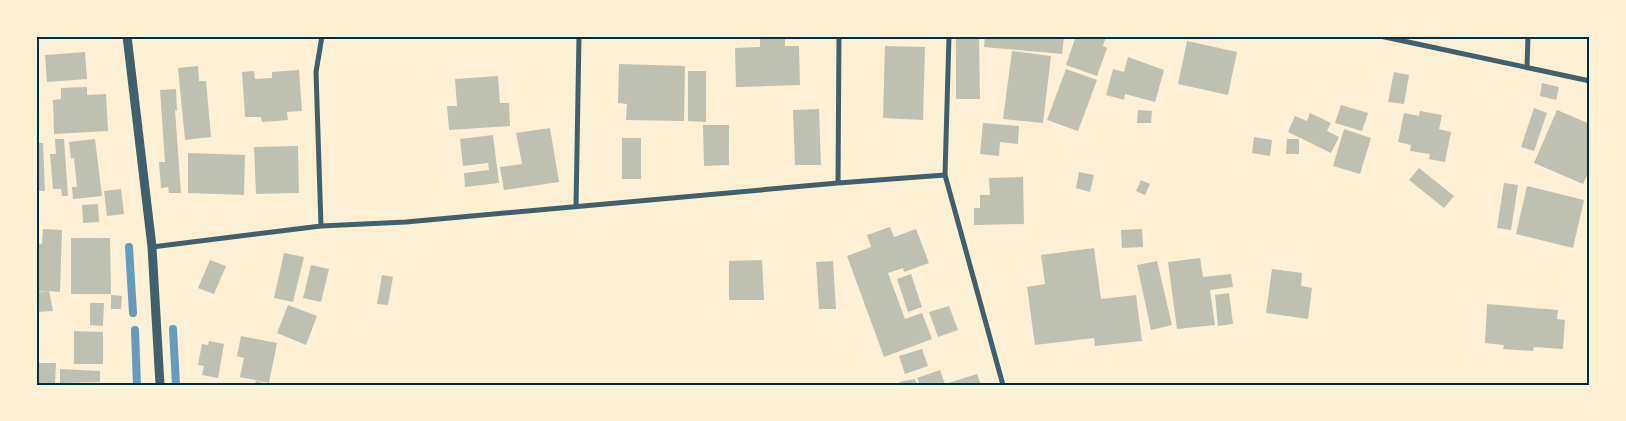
<svg xmlns="http://www.w3.org/2000/svg" width="1626" height="421" font-family="'IBM Plex Sans',sans-serif">
	<style>
		.lines { fill: none; stroke-linecap: round; stroke-linejoin: round }
		.stream { stroke: #669bbc; stroke-width: 8 }
		.building { fill: #bec0b2 }
		.minor { stroke: #3f606c; stroke-width: 5 }
		.tertiary { stroke: #3f606c; stroke-width: 9 }
		.neatline { fill: none; stroke: #003049; stroke-width: 2 }
	</style>
	<rect width="100%" height="100%" fill="#fdf0d5"/>
	<g class="lines">
		<path class="stream" d="M129,247L133,313
			M173,329L176,385
			M135,330L137,385"/>
	</g>
	<path class="building" d="M956,36H979L980,99H956Z
		M985,36H1064L1062,54L984,47Z
		M1076,36H1106L1103,46L1107,48L1097,76L1066,65Z
		M760,39H785V46H799L800,85L736,87L735,48L760,47Z
		M1187,41L1237,52L1228,95L1178,84Z
		M885,46L925,47L923,120L883,118Z
		M1012,51L1051,56L1043,123L1003,119Z
		M85,52L87,79L47,82L45,55Z
		M1128,57L1164,70L1155,102L1125,94L1124,100L1106,95L1113,69L1124,72Z
		M619,64L685,66L684,121L626,120L627,104L618,103Z
		M36,65H39V81H36Z
		M198,66L199,81H206L211,137L185,140L178,68Z
		M1066,69L1097,80L1078,131L1047,120Z
		M299,70L302,111L287,112L288,120L262,122L261,117H245L242,72L254,71L255,79L272,78V72Z
		M688,71H706V122L688,121Z
		M1394,72L1409,75L1404,104L1388,102Z
		M498,76L500,103H509L510,126L449,130L447,106H457L455,79Z
		M1542,83L1559,87L1556,100L1540,96Z
		M87,87V95L106,94L108,131L54,134L53,100L61,99V88Z
		M176,89L177,111L175,110L181,193H169L168,187L161,188L159,162H165L160,90Z
		M1341,105L1368,113L1362,131L1335,123Z
		M1534,108L1547,113L1534,151L1521,147Z
		M819,109L821,165H795L793,110Z
		M1138,110L1152,111L1151,123H1137Z
		M1557,110L1590,124V169L1583,184L1534,163Z
		M1420,111L1442,115L1439,129L1451,132L1445,162L1429,159L1430,154L1410,151L1411,145L1398,142L1404,113L1419,116Z
		M1310,113L1331,123L1327,131L1339,137L1331,153L1288,132L1295,116L1307,121Z
		M983,123L1019,126L1018,144L1000,142L999,156L980,154Z
		M703,125H729V165L704,166Z
		M550,128L559,182L504,190L500,167L522,164L516,133Z
		M1344,129L1371,138L1360,174L1333,166Z
		M493,135L499,183L465,187L464,173L489,170L488,163L463,166L460,139Z
		M1254,137L1272,140L1270,156L1252,153Z
		M622,138H641V179H622Z
		M55,139H64L68,196H62L61,189H53L50,154H56Z
		M95,139L102,196L73,199L72,187H77L74,158L71,159L69,142Z
		M1287,139H1299V154H1286Z
		M36,143H43L45,191H36Z
		M298,146L299,193L256,194L254,147Z
		M188,153L245,155L244,195L188,193Z
		M1419,168L1454,196L1444,208L1409,180Z
		M1079,172L1094,175L1090,192L1076,188Z
		M1023,177L1024,224L974,225V208H980V195H990L989,178Z
		M1141,180L1150,184L1145,195L1136,191Z
		M1504,183L1518,185L1511,230L1497,228Z
		M1527,186L1584,200L1573,248L1516,234Z
		M121,189L124,214L107,216L104,191Z
		M98,204L99,222L83,223L82,205Z
		M890,227L894,237L916,229L929,263L904,272L903,268L888,273L905,319L922,313L932,339L884,357L847,256L871,247L867,235Z
		M43,229L62,230L60,292L49,291L53,311L36,312V292L49,291H36V243L42,244Z
		M1142,229L1143,247L1122,248L1121,230Z
		M71,238H110L111,294H71Z
		M1094,248L1101,299L1136,295L1142,341L1095,346L1094,338L1035,345L1027,287L1045,284L1041,255Z
		M284,253L304,257L293,302L274,298Z
		M1200,258L1203,277L1231,274L1233,287L1210,290L1215,325L1177,329L1168,262Z
		M210,260L226,266L214,294L198,288Z
		M762,260L764,300H729V261Z
		M833,261L836,309H819L816,262Z
		M1157,261L1172,325L1151,330L1137,265Z
		M311,265L329,269L321,302L303,298Z
		M1272,269L1302,273L1301,286L1312,288L1308,319L1266,313Z
		M911,274L922,307L908,312L897,279Z
		M382,275L393,277L388,305L377,304Z
		M1229,293L1233,324L1218,326L1215,295Z
		M111,295L122,296L121,309H111Z
		M90,303H104L103,326L90,325Z
		M1487,304L1558,310L1557,319L1565,320L1563,349L1534,347L1533,351L1503,349L1504,345L1485,343Z
		M288,305L317,316L306,345L277,333Z
		M949,306L958,330L938,337L929,312Z
		M74,331L103,332V364H74Z
		M241,336L277,343L269,383L240,377L244,358L237,356Z
		M209,341L224,344L218,378L202,375L204,366L198,365L202,344L208,345Z
		M922,349L928,366L905,374L899,356Z
		M38,363H56L55,385H38Z
		M60,369L100,371V382L60,383Z
		M940,370L945,384L977,374L981,385H920L917,378Z
		M915,379L917,385H899V382Z
		M256,381L267,384V385H255Z"/>
	<g class="lines">
		<path class="minor" d="M1380,36L1590,81
			M1527,67L1528,36
			M945,175L1003,385
			M838,183L839,36
			M576,207L579,36
			M321,226L316,72L322,36
			M152,247L321,226L406,222L838,183L945,175L949,36"/>
		<path class="tertiary" d="M127,36L152,247L160,385"/>
	</g>
	<rect width="1626" height="421" fill="none" stroke="#fdf0d5" stroke-width="75"/>
	<rect x="38" y="38" width="1550" height="346" class="neatline"/>
</svg>
